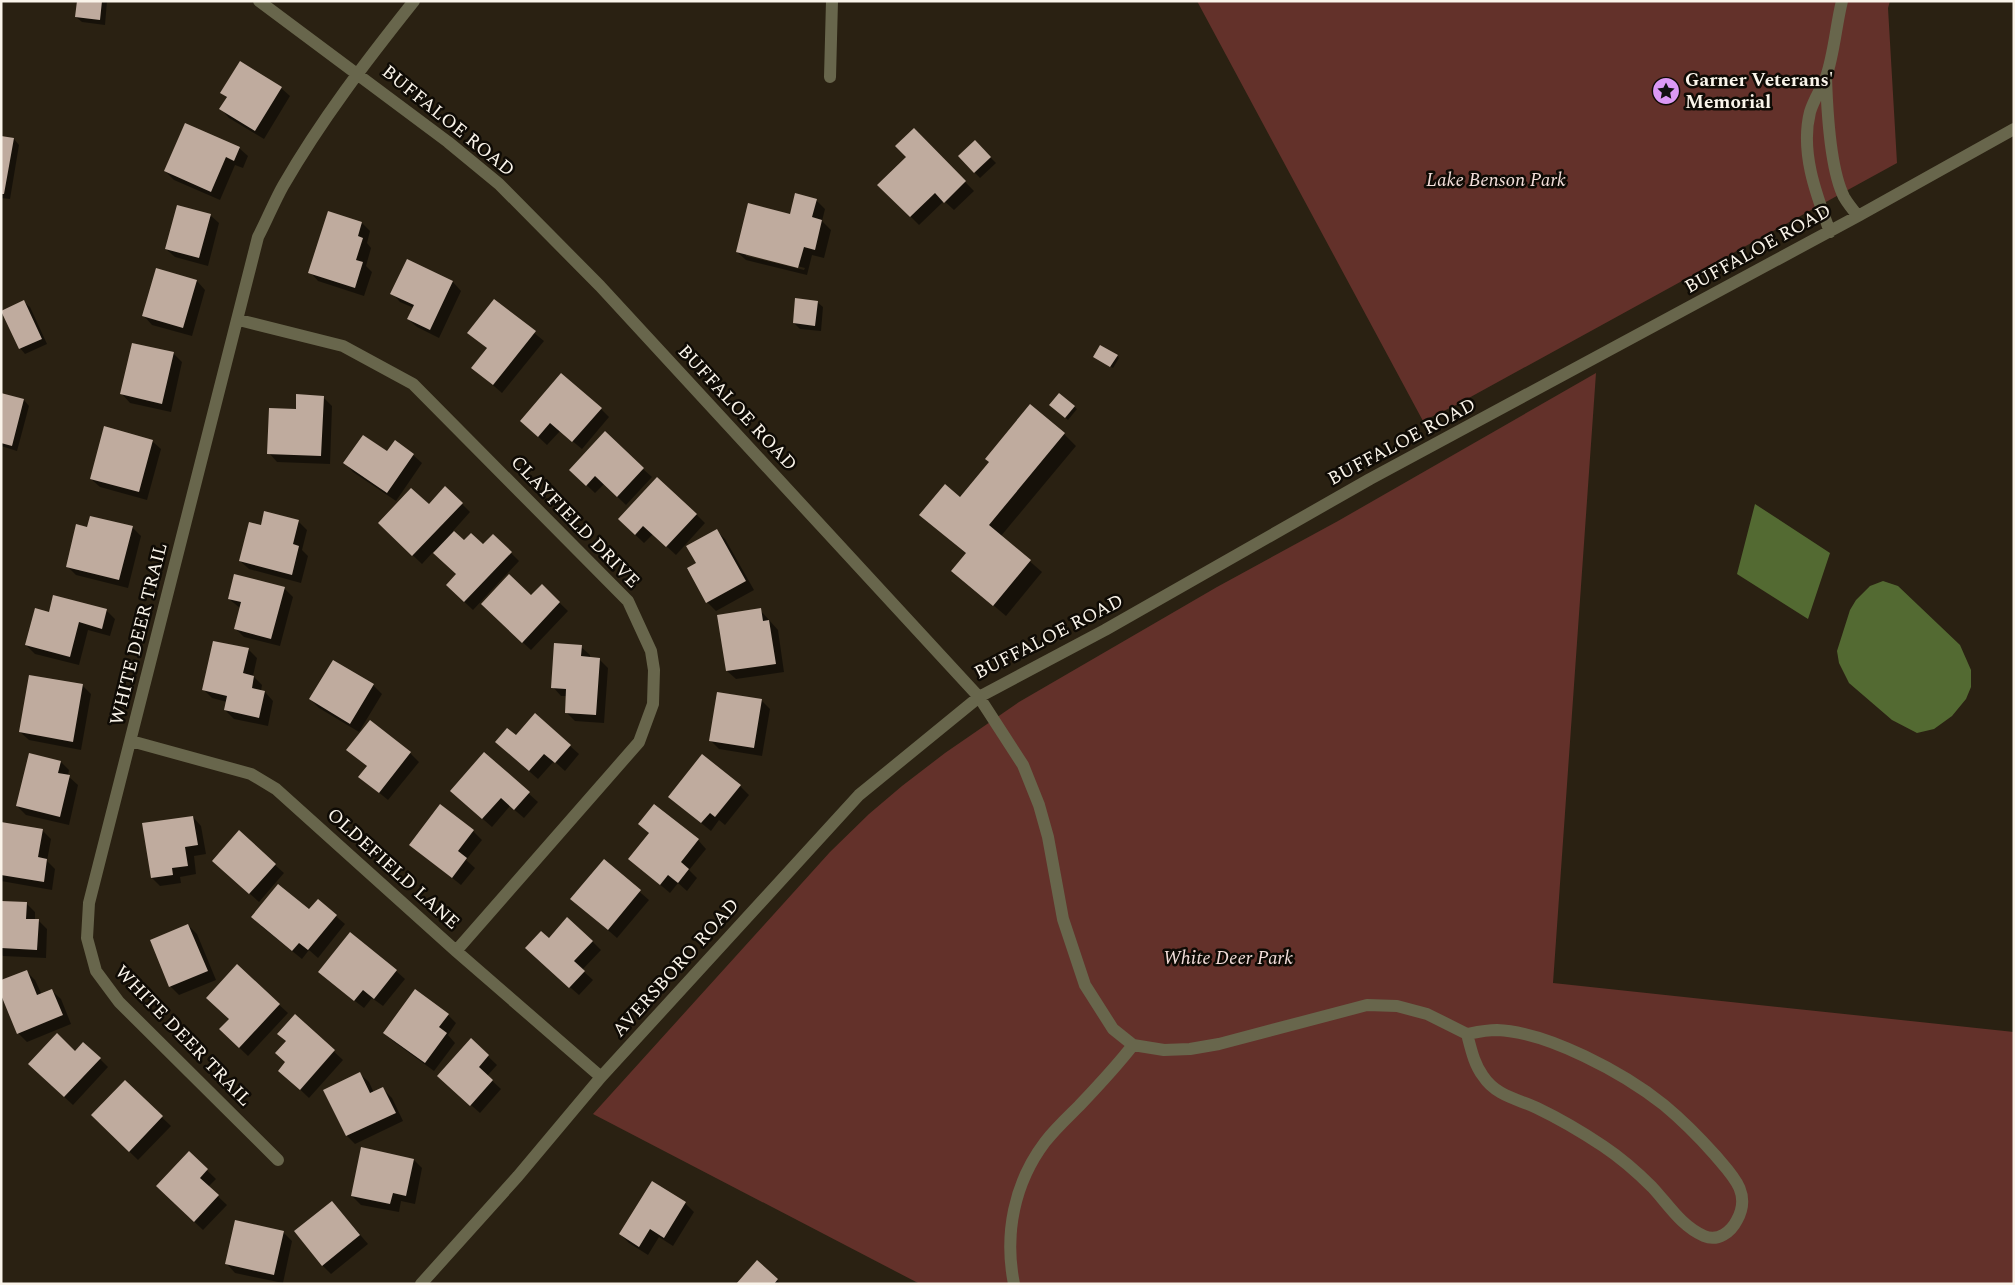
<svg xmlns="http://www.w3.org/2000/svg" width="2015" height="1285" font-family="Spectral,serif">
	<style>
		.green { fill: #63312a }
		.water { fill: #536a32 }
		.shadow { fill: #0007; fill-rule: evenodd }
		.building { fill: #bfab9e }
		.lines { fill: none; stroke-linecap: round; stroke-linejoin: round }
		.minor { stroke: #68664c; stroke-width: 12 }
		.labels { text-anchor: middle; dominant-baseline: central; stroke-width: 5; stroke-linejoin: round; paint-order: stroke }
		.poi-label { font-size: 19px; font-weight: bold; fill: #faf4ea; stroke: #0f0b05; text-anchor: start }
		.street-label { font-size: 19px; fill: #faf4ea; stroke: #0f0b05 }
		.park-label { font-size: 19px; font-style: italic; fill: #f4dfdb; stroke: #0f0b05 }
	</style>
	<rect width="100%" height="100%" fill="#2a2112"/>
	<path class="green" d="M1197,1H1890L1888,8L1897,163L1456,405L1423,421Z
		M1596,373L1553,983L2014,1032V1284H920L593,1114L830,852L869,814L902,786L945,753L1019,702L1217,587L1338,521Z"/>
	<path class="water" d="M1755,504L1830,553L1808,619L1737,574Z
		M1883,581L1898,586L1960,645L1971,670V687L1966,699L1952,716L1934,729L1917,733L1892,720L1849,683L1839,663L1837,651L1850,610L1856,600L1870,586Z"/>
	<path class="shadow" d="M78,1H107L105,25L82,22L76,17Z
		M281,88L290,96L264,139L229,118L221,109L227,98L222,93Z
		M914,130L974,191L954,210L944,201L919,225L879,185L908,157Z
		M1,137L14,139L19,145L10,199L1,198Z
		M975,142L996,163L980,178L959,156Z
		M239,148L248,156L243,168L235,165L220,200L174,180L165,171Z
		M816,200L825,209L822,221L831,230L824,258L812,255L807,275L746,260L737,252ZM746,253L805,268L804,270L746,256Z
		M210,215L219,223L208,266L175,257L166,249Z
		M362,223L370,231L367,243L371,248L366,266L372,272L364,296L318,281L310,272Z
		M407,261L453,282L461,291L439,338L417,327L408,319L414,308L400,302L392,293Z
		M197,281L205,290L192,336L152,325L144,316Z
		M494,300L544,341L502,393L473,368L488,349L468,332Z
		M24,302L30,307L47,344L25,354L20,348Z
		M817,302L823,307L821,331L800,329L794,323Z
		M173,353L182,362L171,412L130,403L122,394Z
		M1117,356L1119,358L1113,368L1097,359Z
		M1,394L24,400L29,406L17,451L1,446Z
		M1059,395L1077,409L1068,420L1053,407Z
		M323,397L332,406L330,464L277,462L269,453L297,411Z
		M601,409L609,417L582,449L560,431L547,445L521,421Z
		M1064,434L1076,446L1001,536L1042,572L1006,616L953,571L967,554L921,515L960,498Z
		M152,441L161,449L147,500L100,487L91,479Z
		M387,453L413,455L422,463L396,501L353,472L345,463Z
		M643,469L652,477L626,505L604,484L595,493L579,478Z
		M446,488L470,512L453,531L464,542L511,553L519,561L473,610L456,594L458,574L434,551L422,564L388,532L429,506Z
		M696,514L705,523L676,555L653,534L644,543L628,528Z
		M298,521L307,530L302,550L308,556L301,583L249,569L240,561L262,526Z
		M132,527L141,536L128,588L76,575L67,566L88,529Z
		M717,531L725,539L754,590L716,611L707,602L697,564Z
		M542,586L568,611L531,650L491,613L531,597Z
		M284,588L293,597L280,646L244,637L235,628L240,608L229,599Z
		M106,610L115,619L110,636L88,630L79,665L35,654L26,645L50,613Z
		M760,610L778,630L784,672L736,679L727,671Z
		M581,647L590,655V658L599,659L608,668L604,723L575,721L566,712L567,696H561L553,687Z
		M248,649L257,658L253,676L262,685L261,691L265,692L273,701L268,726L234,719L225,710L227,702L212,698L204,690Z
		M82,685L91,694L81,750L29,740L20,732Z
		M373,685L382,694L359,732L319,708L310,699Z
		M761,700L770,709L762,756L719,749L711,741Z
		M516,737L570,746L579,754L565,771L554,761L538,779L506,751Z
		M348,750L410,753L419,762L388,800L360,777L368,767Z
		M484,754L538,802L524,818L510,806L492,827L460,799Z
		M61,762L69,770L68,776L78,785L69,825L26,815L17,806Z
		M740,786L749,795L725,825L719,820L711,831L679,805Z
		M193,817L201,826L206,854L194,856L196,874L180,877L181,883L160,886L152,878Z
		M1,824L42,830L51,839L47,861L55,869L52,890L1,881Z
		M639,824L698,840L706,849L689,870L697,878L687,891L678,883L670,893L630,859L650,834Z
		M473,831L482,840L466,860L475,868L461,885L411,845Z
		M604,861L649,900L617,938L572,899Z
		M275,865L284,873L259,902L222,869Z
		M318,901L345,924L318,958L309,950L302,959L261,926L309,911Z
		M1,902L26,903L35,912V920H38L47,929L46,958L3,956L1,954Z
		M188,925L197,934L216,980L179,995L171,987L151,941Z
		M549,940L592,941L601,950L582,970L593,980L579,995L535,957Z
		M237,966L288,1013L248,1056L229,1038Z
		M26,971L35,980L42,995L52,991L61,999L71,1024L27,1042L18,1033Z
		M396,971L405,979L383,1006L372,998L364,1008L328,980Z
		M448,1015L456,1023L448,1035L455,1043L434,1071L393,1041L384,1033Z
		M295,1016L343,1060L309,1098L289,1079L287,1042L279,1034Z
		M471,1040L497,1065L487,1076L501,1089L480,1113L447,1084Z
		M75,1052L100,1059L108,1067L73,1105L38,1073Z
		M360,1074L369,1082L374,1093L383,1089L392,1098L403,1121L355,1144L347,1136Z
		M125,1082L171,1126L138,1160L92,1115Z
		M189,1153L216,1179L208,1187L227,1205L203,1230L166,1195Z
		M414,1160L422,1168L415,1204L401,1201L399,1212L361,1205L352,1196Z
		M332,1202L368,1244L331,1274L322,1265Z
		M685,1203L694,1212L673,1246L659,1237L648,1255L629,1243L620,1234Z
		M283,1232L292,1241L283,1283L235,1273L227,1264Z
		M757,1262L781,1284H737Z"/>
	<path class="building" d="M77,1H102L100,20L75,17Z
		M240,61L282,87L255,131L219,109L227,97L220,93Z
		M185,123L240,147L234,161L226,157L211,192L164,171Z
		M914,128L966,181L944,203L935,193L910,217L877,185L906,157L895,146Z
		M1,136L14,138L4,194H1Z
		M975,140L991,157L974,173L958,156Z
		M795,193L817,199L812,217L822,220L815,250L804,247L798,268L736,252L748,203L790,214Z
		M177,205L211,214L199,258L165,249Z
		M328,211L362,222L358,236L363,238L356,260L363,262L355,288L308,273Z
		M407,259L453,281L430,330L407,319L414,305L390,294Z
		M156,268L197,280L183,328L142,316Z
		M795,298L818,301L815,326L793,323Z
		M494,299L536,331L493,385L471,368L487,348L467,333Z
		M24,300L42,339L19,349L1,311Z
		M132,343L174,352L162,404L120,394Z
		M1100,345L1118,355L1110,367L1093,357Z
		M561,373L602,408L572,442L550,423L538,437L520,421Z
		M1,393L24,399L12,446L1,443Z
		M1059,393L1075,406L1065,418L1049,405Z
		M296,394L324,396L321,456L267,454L269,408L296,409Z
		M1030,404L1065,433L989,525L1031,560L993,606L951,571L966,553L919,515L945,484L960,497L989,462L985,459Z
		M104,426L153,440L139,492L90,479Z
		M605,431L644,468L617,497L595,476L586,486L569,470Z
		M363,435L387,451L395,440L414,454L387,493L343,463Z
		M657,477L697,514L666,547L643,526L635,535L618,519Z
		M445,486L463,503L412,556L378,523L411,488L429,504Z
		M264,511L299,520L293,544L299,546L292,575L239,561L249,522L261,525Z
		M90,516L133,526L119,580L66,567L76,524L87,527Z
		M717,529L746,581L706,603L687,568L696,563L686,546Z
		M454,531L464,540L471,533L483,544L493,534L512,552L464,602L446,585L456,574L433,553Z
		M234,574L285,587L271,639L234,629L241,602L228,599Z
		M509,574L531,595L542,584L560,602L522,643L481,604Z
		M53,595L107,609L102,629L79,622L70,657L25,645L35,608L49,612Z
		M761,608L763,621L769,620L776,664L726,671L717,615Z
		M213,641L249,648L243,673L254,676L252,688L265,691L259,718L224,710L227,696L202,690Z
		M554,643L582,645L581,656L600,658L596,715L565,713L566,689L551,688Z
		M333,660L374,684L350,724L309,699Z
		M29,675L83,684L73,742L19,732Z
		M717,692L762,699L754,748L709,741Z
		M535,713L571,745L555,763L544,754L529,771L495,742L507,728L516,735Z
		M370,720L411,752L379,793L358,777L367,766L346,750Z
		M484,752L530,792L514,810L501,798L482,819L450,791Z
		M29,753L61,761L58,773L70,775L60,817L16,806Z
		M702,754L741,785L715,817L710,813L701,823L668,797Z
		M440,804L474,830L458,851L467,858L452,878L409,845Z
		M654,804L699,839L681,862L689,869L678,883L668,875L660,885L628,859L649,833L638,824Z
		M193,816L198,845L185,847L188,866L172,868L173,875L151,878L142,823Z
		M1,822L43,829L38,857L47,859L44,882L1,875Z
		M239,830L276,864L249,894L212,861Z
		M604,859L641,890L608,930L570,899Z
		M278,884L309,909L318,899L337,915L308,950L299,943L292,951L251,917Z
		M1,901L27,902L26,919H39L37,950L1,948Z
		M567,917L593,941L574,961L585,971L569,988L525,948L541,931L549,938Z
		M188,924L208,971L169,987L150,940Z
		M350,932L397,970L374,999L363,990L354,1001L318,972Z
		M237,964L280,1004L239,1048L219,1029L229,1019L206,998Z
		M27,970L37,995L52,989L63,1015L17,1034L1,995V980Z
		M415,989L449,1014L439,1027L447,1033L425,1063L383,1033Z
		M295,1014L335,1050L300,1090L278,1071L285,1062L275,1053L286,1041L277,1034Z
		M57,1033L75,1051L83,1042L101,1058L64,1097L28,1064Z
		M471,1038L489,1055L479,1067L493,1080L470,1106L437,1076Z
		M360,1072L370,1093L383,1087L396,1113L346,1136L323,1090Z
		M125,1080L163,1116L129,1152L91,1115Z
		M361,1147L414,1159L406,1196L393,1193L390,1204L351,1196Z
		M189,1151L208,1169L200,1178L219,1195L194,1222L156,1186Z
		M652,1181L686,1202L664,1238L650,1229L639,1247L619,1234Z
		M332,1201L360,1235L322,1266L294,1231Z
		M235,1220L284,1231L274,1275L225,1264Z
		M757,1260L778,1279L774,1284H736Z"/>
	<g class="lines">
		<path class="minor" d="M259,1L448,142L499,184L600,286L979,697L1023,765L1039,805L1048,837L1063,919L1085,985L1113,1029L1133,1045L1164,1050L1190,1049L1219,1044L1367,1005L1397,1006L1427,1014L1467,1034C1471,1049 1474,1064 1483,1076C1496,1096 1518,1099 1537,1108C1560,1119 1582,1132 1603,1146C1621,1158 1636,1171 1652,1187C1668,1204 1681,1226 1704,1236C1718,1242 1731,1232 1737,1220C1752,1193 1732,1175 1715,1155C1699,1137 1682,1120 1664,1105C1624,1073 1548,1032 1497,1030C1486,1030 1477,1032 1467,1034
			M830,77L832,1
			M1826,77C1827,109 1830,169 1844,197C1848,204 1853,210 1858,216
			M1830,232C1816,194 1800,152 1810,112C1814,99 1821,89 1826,77C1834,54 1836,25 1842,1
			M239,320L343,346L413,384L628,601L651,651L654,670L653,704L639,742L456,951
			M131,741L251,774L276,789L456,951L601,1077
			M278,1160L119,1002L96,971L87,938L89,903L258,237C267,220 274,202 283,186C321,120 367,60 414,1
			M421,1284L518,1176L601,1077L859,795L979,697L1105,630L1370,479L1858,216L2014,129
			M1014,1284C1004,1234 1014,1183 1045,1142C1055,1129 1068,1117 1079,1106C1098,1086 1116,1067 1133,1045"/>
	</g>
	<defs>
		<g id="sight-disc" transform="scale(1.4375)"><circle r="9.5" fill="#db99f5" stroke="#0f0b05"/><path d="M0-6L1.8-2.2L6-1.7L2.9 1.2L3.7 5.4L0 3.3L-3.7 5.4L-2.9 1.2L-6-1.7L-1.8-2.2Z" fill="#111"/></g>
	</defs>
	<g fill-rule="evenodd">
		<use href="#sight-disc" x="1666" y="91"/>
	</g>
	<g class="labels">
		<g class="poi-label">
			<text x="1685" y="80">Garner Veterans'<tspan x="1685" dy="22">Memorial</tspan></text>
		</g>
		<g class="street-label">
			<text transform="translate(448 121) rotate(39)">BUFFALOE ROAD</text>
			<text transform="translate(1758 249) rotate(-29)">BUFFALOE ROAD</text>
			<text transform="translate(737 408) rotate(47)">BUFFALOE ROAD</text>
			<text transform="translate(1402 442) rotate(-28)">BUFFALOE ROAD</text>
			<text transform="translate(575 522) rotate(46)">CLAYFIELD DRIVE</text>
			<text transform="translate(139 634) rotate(-76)">WHITE DEER TRAIL</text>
			<text transform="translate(1049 637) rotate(-27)">BUFFALOE ROAD</text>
			<text transform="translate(393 869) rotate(42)">OLDEFIELD LANE</text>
			<text transform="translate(676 968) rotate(-48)">AVERSBORO ROAD</text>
			<text transform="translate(183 1036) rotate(46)">WHITE DEER TRAIL</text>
		</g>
		<g class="park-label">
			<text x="1496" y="180">Lake Benson Park</text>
			<text x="1228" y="958">White Deer Park</text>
		</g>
	</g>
	<rect width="2015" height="1285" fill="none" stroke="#faf4ea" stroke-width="5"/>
</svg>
